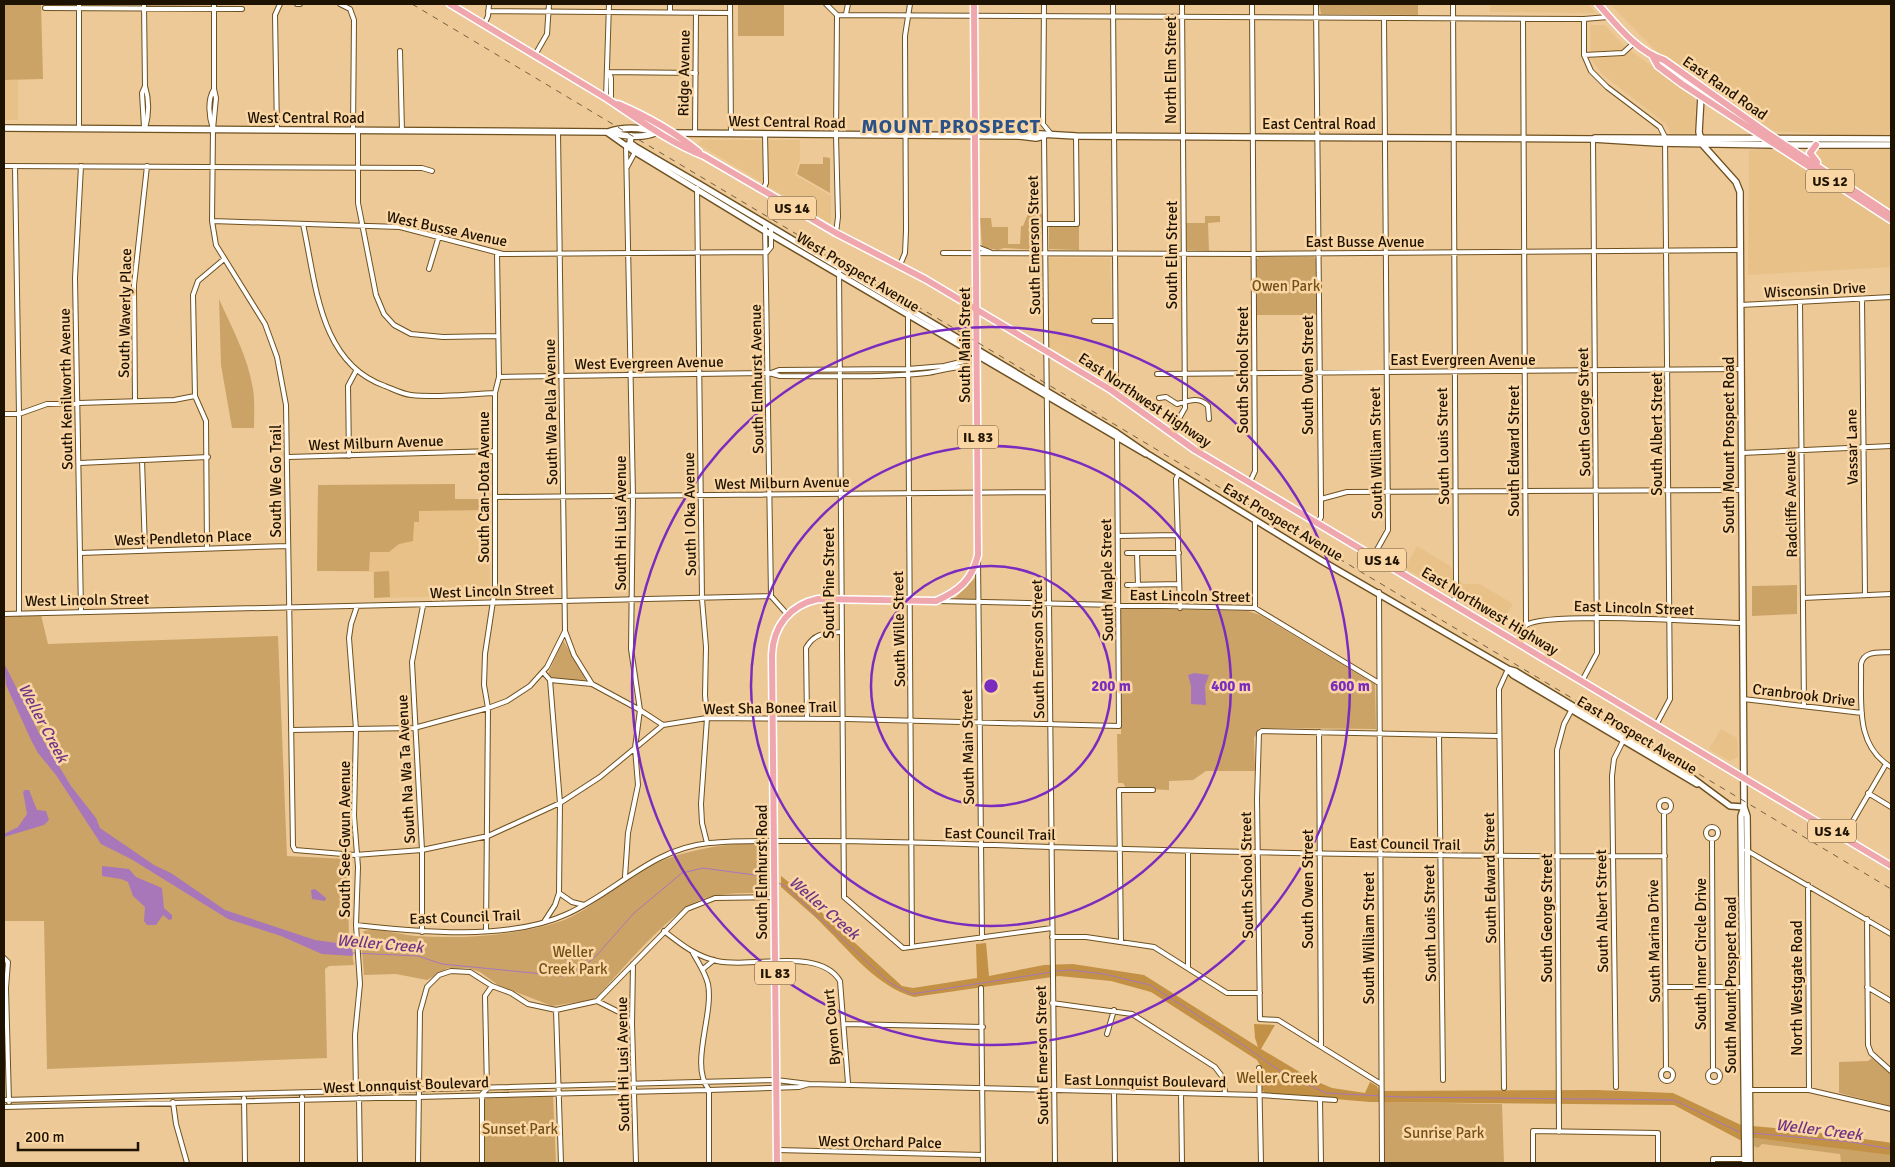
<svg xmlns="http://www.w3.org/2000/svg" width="1895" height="1167" font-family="Signika,sans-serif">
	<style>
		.built { fill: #e8c188 }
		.green { fill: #cca367 }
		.forest { fill: #c29145 }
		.water { fill: #a777ba }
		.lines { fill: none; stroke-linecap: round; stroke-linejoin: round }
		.stream { stroke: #a777ba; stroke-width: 1 }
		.minor-casing { stroke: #6f5120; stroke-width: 6 }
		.tertiary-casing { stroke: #6f5120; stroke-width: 8 }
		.secondary-casing { stroke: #6f5120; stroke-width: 8 }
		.primary-casing { stroke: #fff; stroke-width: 9 }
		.minor { stroke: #fff; stroke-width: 4 }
		.tertiary { stroke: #fff; stroke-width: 5 }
		.secondary { stroke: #fff; stroke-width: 5.5 }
		.primary { stroke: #efa7ad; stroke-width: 6 }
		.rail { stroke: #766041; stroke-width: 1; stroke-dasharray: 6 6; stroke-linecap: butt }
		.ring { fill: none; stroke: #7b2cbf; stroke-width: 2.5 }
		.labels { text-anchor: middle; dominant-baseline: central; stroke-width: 5; stroke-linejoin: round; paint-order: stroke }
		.shield { fill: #f9d6a4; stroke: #604d32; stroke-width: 1 }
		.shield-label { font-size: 14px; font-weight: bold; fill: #1e1201 }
		.street-label { font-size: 15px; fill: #1e1201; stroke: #f9d6a4 }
		.park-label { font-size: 15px; fill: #725017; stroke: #f9d6a4 }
		.water-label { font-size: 16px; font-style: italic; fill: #703486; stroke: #f9d6a4 }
		.district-label { font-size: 20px; font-weight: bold; letter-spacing: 1px; fill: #2a5288; stroke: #f9d6a4 }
		.centre { fill: #7b2cbf; stroke: #f9d6a4; stroke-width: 2.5 }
		.ring-label { font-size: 15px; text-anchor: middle; font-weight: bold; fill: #7b2cbf; stroke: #f9d6a4; stroke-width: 5; stroke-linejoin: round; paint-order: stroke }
	</style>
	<rect width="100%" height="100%" fill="#ecc997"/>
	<path class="built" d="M1490,4H1588L1596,13L1490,12Z
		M1610,4H1891V135L1858,136L1774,131L1660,55Z
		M1590,25H1605L1624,46L1693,96L1696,102L1694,133L1671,134L1666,124L1602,74L1591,59Z
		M4,80H18V120H4Z
		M702,140H800V159L795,175L831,196V224L698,144Z
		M1820,147L1891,149V211L1818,161L1813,154Z
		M1774,148L1891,223V267L1748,275L1749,150Z
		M1049,258H1110L1114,375L1109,382L1049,347Z
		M455,484V499H488L490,596L374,598L373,572L317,571L318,485Z
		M1417,546L1450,566L1462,584H1480L1513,604L1500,625L1405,568Z
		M1721,729L1737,738L1738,757L1730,761L1709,749Z
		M1762,1144L1840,1154L1841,1163H1740V1148L1754,1146L1758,1148Z"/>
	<path class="green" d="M4,4H41L43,79L4,80Z
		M738,4H784V36H738Z
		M1319,4H1418V15L1321,14Z
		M823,157L830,158V193L797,174L800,164H823Z
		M1028,214H1043L1039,250L1004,248L998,250L982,247L980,218H991L992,227H1008V244H1020L1021,226H1023Z
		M1205,216H1220V222L1208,223L1209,251L1187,250L1186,223H1205Z
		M1049,226H1079V250L1049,249Z
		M1259,257H1314L1316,259L1317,315H1257L1256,260Z
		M219,299C232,328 248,357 253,389C255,402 254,416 254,428H232L221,365Z
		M455,484V499H488V510L419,511V522H414L413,541L399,544L389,552H370L369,571H317L318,485Z
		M389,571L390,597L374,598V572Z
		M977,576L975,601L953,600Z
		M1797,585V614L1752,616V586Z
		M1123,608L1248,611L1260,615L1375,684L1376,729L1260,728L1254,738L1255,771H1206L1193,780L1169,781V790L1126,788L1123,783H1118L1117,734H1121L1120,611Z
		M41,615L48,644L278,636L287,856L347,859L349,937L354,965L329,966L325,969L327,1058L47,1069L44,921H4V616Z
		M563,640L585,678V681L554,679L548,674Z
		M736,844H767L770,893C750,893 729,892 709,897C673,906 624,968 598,996L591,1000L552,1006L498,985L480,972L468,968H448L427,980L396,974L364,975L361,939L364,931C376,927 402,935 416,936C462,939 507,936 552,924C587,915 614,885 645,868C673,854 705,847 736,844Z
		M1872,1058L1891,1074V1106L1839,1093V1062L1868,1061Z
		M553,1095L556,1163H485V1097Z
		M1385,1102L1502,1104L1504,1163H1385Z
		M1754,1138L1888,1154L1891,1155V1163H1841L1840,1154L1762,1144L1758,1148L1754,1146Z"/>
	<path class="forest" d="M781,876L812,901L820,911L902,986L913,988L977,978L976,944L986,943L989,976L1044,965L1073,964L1144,975L1258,1047L1255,1038L1254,1024L1275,1025L1261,1049L1313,1080L1332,1088L1365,1093L1370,1082L1377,1086L1379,1091L1596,1090L1673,1093L1741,1125L1797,1130L1886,1142L1891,1143V1155L1754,1138L1740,1140L1674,1105L1370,1102L1265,1093L1261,1089V1067L1257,1060L1151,992L1111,981L1059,976L914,997C876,986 852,953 824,926C811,912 795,900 781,887Z"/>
	<path class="water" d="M4,663L39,733L71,786L96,818L100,828L154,865L171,873L225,910L315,940L352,945L353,956L322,954L281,936L228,919L131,859L101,844L56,775L38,753L31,740L6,685Z
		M1194,673L1209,675L1205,686L1206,705L1191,704V686L1188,675Z
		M25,790H29L37,810L46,811L49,820L44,825L4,837V834L18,827L27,814L23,792Z
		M102,866L129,869L136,877L162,888L164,908L172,915V919L169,920L163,915L156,925H147L144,921L145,907L133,896L128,882L121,879L102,876Z
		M315,889L326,898L325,901L312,899L311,890Z"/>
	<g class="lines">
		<path class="stream" d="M776,882L785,886L890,983L912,994L1052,972
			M352,953L418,956L442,964L563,976L582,968L596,956L634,913L682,873L703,868L762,876L770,880
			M1056,971L1071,970L1104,974L1150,985L1230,1036L1283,1073L1326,1093L1400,1097L1674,1100L1739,1132
			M1752,1133L1851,1142L1891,1149"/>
		<g class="minor-casing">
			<path id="minor" d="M144,4L145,86C149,99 149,115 145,129
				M297,4H300
				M340,4L350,9L354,20L353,130
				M730,4L731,134
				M826,4L837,15L1584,19L1608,17
				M1044,4L1043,124L1051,134
				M1316,4L1321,499V517L1318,523
				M1453,4L1456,583L1454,604
				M45,8L242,9
				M488,11L730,13
				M670,12V4
				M846,14L848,4
				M1584,19V55L1591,71L1607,87L1660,127L1665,137L1670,699L1656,725
				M484,25L488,16L489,4
				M400,51L402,131
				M535,55L547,34L549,4
				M1584,55L1623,53L1635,42
				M609,72L696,73
				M609,72L611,78V101
				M214,89C207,100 209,117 213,129L212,221L216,245L265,324L277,357L286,405L293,846L295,850L355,855L422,850L488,836L560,803L600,777L663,725L707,718L847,719L1119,726L1117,435
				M606,98L609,4
				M144,127L142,93L145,86
				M79,128V4
				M213,129L216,98L214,89V4
				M277,130L275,15L280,4
				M358,131V203L376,295L384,314L394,325L411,334L443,337L498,336
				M558,132L565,631L574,655L592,684
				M695,133L696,13
				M1044,136L1055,1163
				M4,166L422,168L432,171
				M15,166L19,414V614
				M81,166L75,278L81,612
				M627,167L635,152
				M697,188L702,599L706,647L705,695L707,718L701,804L702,823L707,843
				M763,190L766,183L765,134
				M212,221L400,227L503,254L767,252
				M303,224C316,283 319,363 385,386C393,389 402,394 411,395C439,398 467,394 495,393
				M1045,224H1077L1076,136
				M765,225L771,596
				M836,233L838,217L836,135L837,15
				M977,247L990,252
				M767,252L771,247V228
				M943,253L1253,254L1740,250
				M900,265L905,253L906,231L905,36L910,4
				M839,268L844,897L903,948L1052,928
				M429,269L439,236
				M1862,299L1865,595
				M1800,302L1804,706
				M1740,305L1891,297
				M911,310L908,316V351L912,947
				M1094,321H1115
				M963,361L966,354L964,348
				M771,373L779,370L908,369L944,366L977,358
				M1157,374L1741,369
				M499,377L769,373L780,376C829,376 878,378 927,373C938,372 963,363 972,368L975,374
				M1111,390L1116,375L1113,4
				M1159,398L1166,397L1177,404C1188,401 1199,396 1208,406L1209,419
				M135,401L134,285L147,166
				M4,414H19L47,404L174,400L195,396
				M1177,422L1185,408L1182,4
				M1742,453L1891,446
				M349,456L348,386L356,371
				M288,457L494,451
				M142,460L145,550
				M80,463L208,457
				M1179,473L1176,479L1180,608
				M1250,482L1255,471L1252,4
				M496,497L1048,492
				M1321,499L1347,492L1742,490
				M1255,520V608
				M1118,536L1176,535
				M207,548L206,421L195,396L193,295L198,281L223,260
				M80,553L287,546
				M1127,553H1179
				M1137,553L1138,585
				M1374,555L1388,530L1384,18
				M978,560L982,938
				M1127,585L1179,584
				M1379,592L1382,1163
				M1803,598L1891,594
				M938,601L1255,608L1379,683
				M4,614L771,596L787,614
				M1526,625C1547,611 1707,622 1743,623
				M1518,642L1526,625L1523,19
				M1891,652C1880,653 1864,650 1861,664C1862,701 1854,745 1891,767
				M543,672L550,680L592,684L640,710L663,725
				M1582,681L1597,653L1593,139
				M1743,699L1862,713
				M807,718L806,648C814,633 825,633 841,632
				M291,730L414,728L488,708L507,701L530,686L547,667L565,631
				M1319,732L1321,1046
				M1439,735L1443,1080
				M1868,793L1891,807
				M1659 806a6 6 0 1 1 12 0a6 6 0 1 1-12 0Z
				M1664,813L1666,1069
				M1706 833a6 6 0 1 1 12 0a6 6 0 1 1-12 0Z
				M1843,838L1886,764
				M1712,839L1713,1070
				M1746,850L1891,934
				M625,877L628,833L638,785L635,748L640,710L631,649L633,496L626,145
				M1808,885L1809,1090
				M559,893L572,902L584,905
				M1867,919L1868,1045L1871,1053L1891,1071
				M544,922L555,905L559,893L560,803L550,680
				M356,925C419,932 509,941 567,914C616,892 651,849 709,843C738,840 768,841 796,841C881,840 966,844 1050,847C1255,853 1460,857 1665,856
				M486,930L488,708L484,685L485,654L495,588V393L499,377L497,253
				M664,931C681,944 695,956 717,961C752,969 819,946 840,981L848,1083
				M422,932V850L412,662L423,606
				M1052,937H1086L1154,947L1227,993H1260
				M1121,941L1119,790H1153
				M693,953C699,964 705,972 708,984C714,1015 689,1065 709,1090V1163
				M4,958L8,962L6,988L9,1102
				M633,964L632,1024L636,1163
				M1188,967V851
				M703,969L714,960
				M1666,987H1743
				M1867,987L1891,1001
				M981,988L983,1163
				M597,1001L687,909L715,898L775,897
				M1052,1003L1132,1014L1215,1067L1224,1079L1225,1094
				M556,1010L561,1163
				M844,1024L983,1027
				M1107,1034L1114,1010
				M1259,1068L1261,1163
				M1661 1075a6 6 0 1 1 12 0a6 6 0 1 1-12 0Z
				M1708 1076a6 6 0 1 1 12 0a6 6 0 1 1-12 0Z
				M1381,1084L1278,1020L1260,1019L1257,799L1259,733L1262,731L1499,736
				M1616,1087L1612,776L1614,759L1624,739
				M1504,1088L1499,699V689L1508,669
				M1749,1090H1809L1891,1109
				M356,1091L355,1035L360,984L356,925L358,867L354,816L356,729L349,638L351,624L357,606
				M1114,1092L1115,1163
				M1181,1094L1182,1163
				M302,1097V1163
				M244,1098L245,1163
				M359,1098L360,1163
				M4,1100L776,1080L809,1084L1259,1095L1335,1100
				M1320,1100L1321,1163
				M173,1102L176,1124L187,1163
				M4,1107L709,1090L799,1087L809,1084
				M1559,1132L1557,750L1564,724L1572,709
				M777,1150L983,1155
				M418,1163L420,1012L427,987L439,975L451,971L470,972L492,986L511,993L528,1004L556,1010L597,1001L623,1014L632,1024
				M482,1163V1094L487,1089L485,996L492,986
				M1533,1163V1131L1658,1133V1163
				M1713,1163V1159H1747"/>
		</g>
		<g class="tertiary-casing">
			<path id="tertiary" d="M608,133L632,150L765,231L1146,454
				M626,145L634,146L699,184L1117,433L1149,455L1322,561L1508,669L1515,671L1691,777L1730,806L1744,807
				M1508,670L1513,675L1697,784"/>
		</g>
		<g class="secondary-casing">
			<path id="secondary" d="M1701,96L1699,132L1702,144L1736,182L1740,192V206L1744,807L1747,816L1750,1163
				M4,128L608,132C623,136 643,139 657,132
				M608,132C621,127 641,127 655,132
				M671,133L1020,136L1036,138L1044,136
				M631,136L630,143L634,146
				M1020,136L1023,133L1076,136L1593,139L1658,143L1776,145
				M1595,138L1891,139
				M1785,145H1891
				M1744,807L1741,816L1745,1163"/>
		</g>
		<g class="primary-casing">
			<path id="primary" d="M450,4L606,98C638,119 668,142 704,156L836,233L925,279L1046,351L1111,390L1195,450L1891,866
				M1598,4C1616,24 1637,52 1664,60L1767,133L1891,215
				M1653,57L1658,66L1682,84L1891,220
				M618,104C646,116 676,133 699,152
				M1816,145L1810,153L1817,162
				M777,1163L772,655C773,626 790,605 818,599L936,601C959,591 972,580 978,555L974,4"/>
		</g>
		<use href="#minor" class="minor"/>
		<use href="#tertiary" class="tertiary"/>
		<use href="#secondary" class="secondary"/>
		<use href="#primary" class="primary"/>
		<path class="rail" d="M412,4L1891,889"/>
	</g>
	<g class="ring">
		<circle cx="991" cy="686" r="120"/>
		<circle cx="991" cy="686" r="240"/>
		<circle cx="991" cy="686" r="359"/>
	</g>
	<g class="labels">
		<g class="shield">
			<rect x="1806" y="169.5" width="48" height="23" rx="4"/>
			<rect x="768" y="196.5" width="48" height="23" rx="4"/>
			<rect x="958" y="425.5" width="40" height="23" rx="4"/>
			<rect x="1358" y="548.5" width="48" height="23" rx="4"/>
			<rect x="1808" y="819.5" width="48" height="23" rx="4"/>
			<rect x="755" y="961.5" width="40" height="23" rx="4"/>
		</g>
		<g class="shield-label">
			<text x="1830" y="181">US 12</text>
			<text x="792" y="208">US 14</text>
			<text x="978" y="437">IL 83</text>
			<text x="1382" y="560">US 14</text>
			<text x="1832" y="831">US 14</text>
			<text x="775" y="973">IL 83</text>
		</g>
		<g class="street-label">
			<text transform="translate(1171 70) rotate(-90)">North Elm Street</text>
			<text transform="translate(684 73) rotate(-89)">Ridge Avenue</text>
			<text transform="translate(1725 88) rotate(35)">East Rand Road</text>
			<text x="306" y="118">West Central Road</text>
			<text transform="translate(787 122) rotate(1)">West Central Road</text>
			<text x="1319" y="124">East Central Road</text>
			<text transform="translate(447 229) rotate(12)">West Busse Avenue</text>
			<text x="1365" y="242">East Busse Avenue</text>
			<text transform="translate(1034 245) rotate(-91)">South Emerson Street</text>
			<text transform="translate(1172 255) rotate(-90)">South Elm Street</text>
			<text transform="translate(858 272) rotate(31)">West Prospect Avenue</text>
			<text transform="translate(1815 290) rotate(-3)">Wisconsin Drive</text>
			<text transform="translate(125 313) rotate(-89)">South Waverly Place</text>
			<text transform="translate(965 345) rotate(-90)">South Main Street</text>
			<text x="1463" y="360">East Evergreen Avenue</text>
			<text transform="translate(649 363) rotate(-1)">West Evergreen Avenue</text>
			<text transform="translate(1243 370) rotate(-90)">South School Street</text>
			<text transform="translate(1308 375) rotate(-90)">South Owen Street</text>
			<text transform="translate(757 379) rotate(-91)">South Elmhurst Avenue</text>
			<text transform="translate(66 389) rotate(-91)">South Kenilworth Avenue</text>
			<text transform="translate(1145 400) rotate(34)">East Northwest Highway</text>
			<text transform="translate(551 412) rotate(-91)">South Wa Pella Avenue</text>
			<text transform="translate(1584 412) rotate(-91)">South George Street</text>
			<text transform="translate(1657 434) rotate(-90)">South Albert Street</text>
			<text transform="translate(376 443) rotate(-2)">West Milburn Avenue</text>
			<text transform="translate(1729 445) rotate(-90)">South Mount Prospect Road</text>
			<text transform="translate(1443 446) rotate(-91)">South Louis Street</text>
			<text transform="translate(1852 447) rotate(-91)">Vassar Lane</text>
			<text transform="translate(1514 451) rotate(-90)">South Edward Street</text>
			<text transform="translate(1376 453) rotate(-91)">South William Street</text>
			<text transform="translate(276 481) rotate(-90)">South We Go Trail</text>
			<text transform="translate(782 483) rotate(-1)">West Milburn Avenue</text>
			<text transform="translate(484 487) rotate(-90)">South Can-Dota Avenue</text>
			<text transform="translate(1791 504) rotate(-91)">Radcliffe Avenue</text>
			<text transform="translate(690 514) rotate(-91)">South I Oka Avenue</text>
			<text transform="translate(1283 522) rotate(31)">East Prospect Avenue</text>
			<text transform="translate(621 523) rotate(-90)">South Hi Lusi Avenue</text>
			<text transform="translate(183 538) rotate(-2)">West Pendleton Place</text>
			<text transform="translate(1107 580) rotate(-91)">South Maple Street</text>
			<text transform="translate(829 583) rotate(-90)">South Pine Street</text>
			<text transform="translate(492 591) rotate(-2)">West Lincoln Street</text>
			<text transform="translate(1190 596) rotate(1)">East Lincoln Street</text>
			<text transform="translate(87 600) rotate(-1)">West Lincoln Street</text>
			<text transform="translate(1634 608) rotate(2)">East Lincoln Street</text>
			<text transform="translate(1490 611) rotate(31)">East Northwest Highway</text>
			<text transform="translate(899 629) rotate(-91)">South Wille Street</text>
			<text transform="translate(1038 649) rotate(-91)">South Emerson Street</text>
			<text transform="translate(1804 695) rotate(7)">Cranbrook Drive</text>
			<text transform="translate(770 708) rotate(-1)">West Sha Bonee Trail</text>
			<text transform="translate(1637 735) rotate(31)">East Prospect Avenue</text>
			<text transform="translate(968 747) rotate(-91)">South Main Street</text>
			<text transform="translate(406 769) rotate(-93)">South Na Wa Ta Avenue</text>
			<text transform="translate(1000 834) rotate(1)">East Council Trail</text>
			<text transform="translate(345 839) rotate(-90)">South See-Gwun Avenue</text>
			<text transform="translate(1405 844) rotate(1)">East Council Trail</text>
			<text transform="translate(762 872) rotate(-90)">South Elmhurst Road</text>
			<text transform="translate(1247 875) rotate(-91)">South School Street</text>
			<text transform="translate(1490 878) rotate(-91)">South Edward Street</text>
			<text transform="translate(1308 889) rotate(-90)">South Owen Street</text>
			<text transform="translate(1602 911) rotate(-91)">South Albert Street</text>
			<text transform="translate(465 917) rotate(-2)">East Council Trail</text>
			<text transform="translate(1547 918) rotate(-90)">South George Street</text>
			<text transform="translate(1430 923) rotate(-91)">South Louis Street</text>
			<text transform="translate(1369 938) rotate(-90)">South William Street</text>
			<text transform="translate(1654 941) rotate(-91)">South Marina Drive</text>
			<text transform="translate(1701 954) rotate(-90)">South Inner Circle Drive</text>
			<text transform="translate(1731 985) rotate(-90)">South Mount Prospect Road</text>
			<text transform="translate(1797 988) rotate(-90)">North Westgate Road</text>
			<text transform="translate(832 1027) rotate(-95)">Byron Court</text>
			<text transform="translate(1042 1055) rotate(-91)">South Emerson Street</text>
			<text transform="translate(623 1064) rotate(-91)">South Hi Lusi Avenue</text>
			<text transform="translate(1145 1081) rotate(1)">East Lonnquist Boulevard</text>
			<text transform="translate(406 1085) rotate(-2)">West Lonnquist Boulevard</text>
			<text transform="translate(880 1142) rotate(1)">West Orchard Palce</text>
		</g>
		<g class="park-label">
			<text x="1286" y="286">Owen Park</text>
			<text x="573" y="952">Weller<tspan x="573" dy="17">Creek Park</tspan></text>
			<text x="1277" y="1078">Weller Creek</text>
			<text x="520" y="1129">Sunset Park</text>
			<text x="1444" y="1133">Sunrise Park</text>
		</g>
		<g class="water-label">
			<text transform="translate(43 723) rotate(62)">Weller Creek</text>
			<text transform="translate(824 908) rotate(41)">Weller Creek</text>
			<text transform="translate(380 944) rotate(5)">Weller Creek</text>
			<text transform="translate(1819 1130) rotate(7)">Weller Creek</text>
		</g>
		<g class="district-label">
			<text x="951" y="126">MOUNT PROSPECT</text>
		</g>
	</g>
	<circle cx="991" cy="686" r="8" class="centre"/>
	<g class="ring-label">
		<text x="1111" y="691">200 m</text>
		<text x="1231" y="691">400 m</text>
		<text x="1350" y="691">600 m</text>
	</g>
	<rect width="1895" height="1167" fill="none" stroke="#1e1201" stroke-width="10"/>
	<path d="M18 1142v8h120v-8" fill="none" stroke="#1e1201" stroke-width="2.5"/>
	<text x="25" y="1142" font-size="15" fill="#1e1201" stroke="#f9d6a4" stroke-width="4" paint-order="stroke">200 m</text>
</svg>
